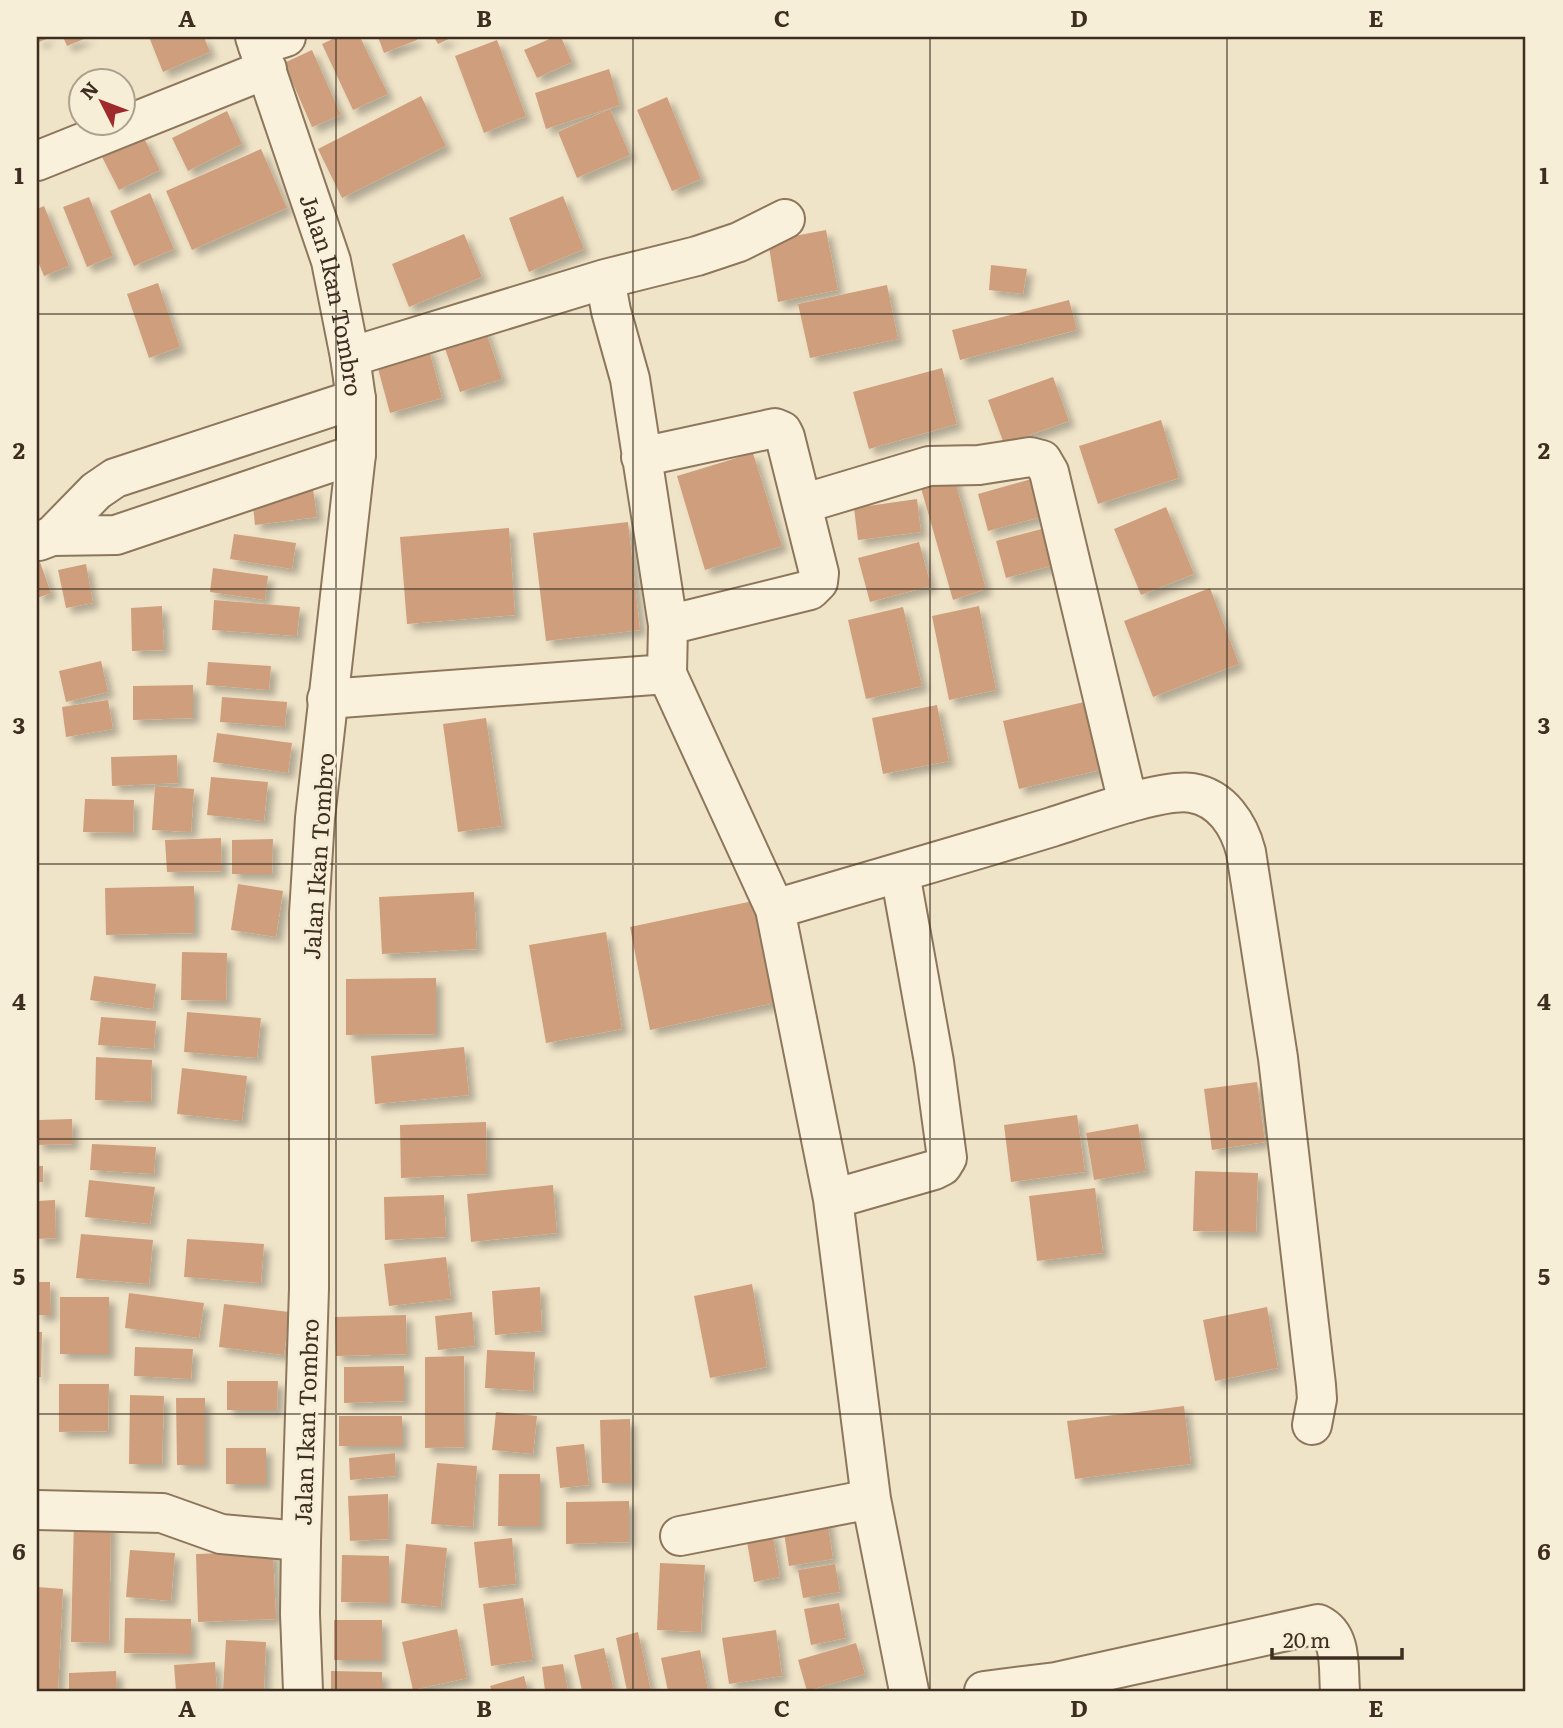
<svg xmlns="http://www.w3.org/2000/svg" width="1563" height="1728" font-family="Literata,serif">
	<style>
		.building { fill: #cf9f7d; filter: url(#shadow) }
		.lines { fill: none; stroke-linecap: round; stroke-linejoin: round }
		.minor-casing { stroke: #8d765c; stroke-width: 42 }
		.tertiary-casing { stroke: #8d765c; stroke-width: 42 }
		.minor { stroke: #faf1dc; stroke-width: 38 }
		.tertiary { stroke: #faf1dc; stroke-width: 38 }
		.grid { fill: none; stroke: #3d2e20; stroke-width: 2; stroke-opacity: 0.55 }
		.labels { text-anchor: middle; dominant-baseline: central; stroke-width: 6; stroke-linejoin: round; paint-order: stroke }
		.street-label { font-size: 23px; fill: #3d2e20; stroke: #f7eed8 }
		.neatline { fill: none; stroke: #3d2e20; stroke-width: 2.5 }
		.grid-label { font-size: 23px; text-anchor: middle; font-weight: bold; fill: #3d2e20 }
	</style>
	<defs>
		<filter id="shadow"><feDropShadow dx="6" dy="6" stdDeviation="3.5" flood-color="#0004"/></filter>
	</defs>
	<rect width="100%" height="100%" fill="#f0e4c8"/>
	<path class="building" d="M37,37H51L37,43Z
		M63,37H89L67,46Z
		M149,37H204L210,52L163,72Z
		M337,37H360L388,94L353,110L322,44Z
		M378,37H416L417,40L384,53Z
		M434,37H453L438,44Z
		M554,37H561L572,62L537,78L524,50Z
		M497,40L526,116L484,133L455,56Z
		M312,50L341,115L312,127L284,63Z
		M609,69L620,105L546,129L535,93Z
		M421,96L446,146L342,198L318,149Z
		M667,97L701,179L672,191L637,110Z
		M610,109L630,155L577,178L558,132Z
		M227,111L242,144L188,171L172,138Z
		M143,136L160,170L119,190L102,157Z
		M261,149L287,208L192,250L166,191Z
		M150,193L174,249L134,266L110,211Z
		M563,196L584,249L529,272L509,218Z
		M89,197L113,256L87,267L63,207Z
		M44,206L69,266L44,276L37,259V209Z
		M826,230L838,290L778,302L768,241Z
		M464,234L482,277L409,307L392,264Z
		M991,265L1027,269L1023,294L989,290Z
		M158,283L180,347L149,358L127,294Z
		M887,285L898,339L810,358L798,304Z
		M1069,300L1077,330L960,360L952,330Z
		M483,323L502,379L460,392L441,337Z
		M428,346L442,398L390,413L376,361Z
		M942,368L957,424L869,449L853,392Z
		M1053,377L1069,421L1004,444L988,400Z
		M1161,420L1179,478L1098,504L1079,446Z
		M753,453L782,546L705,570L677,476Z
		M952,471L986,589L953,600L919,481Z
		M1035,478L1045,516L988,531L978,494Z
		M313,489L317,517L255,525L252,497Z
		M917,499L921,532L858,540L854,508Z
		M1166,507L1194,574L1141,595L1114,529Z
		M628,522L640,630L546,641L533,533Z
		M1049,527L1058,564L1006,578L996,541Z
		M509,528L515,615L407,624L400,537Z
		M234,534L296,543L292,569L230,559Z
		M919,542L931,586L870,602L858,558Z
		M40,562L51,593L37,598V563Z
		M86,564L93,603L66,608L58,570Z
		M213,568L268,576L265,600L210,592Z
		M1210,588L1239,664L1153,697L1124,621Z
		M214,600L300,607L297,636L212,630Z
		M162,606L164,650L132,651L131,608Z
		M979,606L996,690L949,700L932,616Z
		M903,607L922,686L866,699L848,620Z
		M101,661L108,692L66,702L59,671Z
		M208,662L271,666L269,690L206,685Z
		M193,685V718L133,720V686Z
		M222,697L287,702L285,727L220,722Z
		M1097,699L1113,767L1019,789L1003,721Z
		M108,700L113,729L66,737L62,707Z
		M937,705L949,761L883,774L872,718Z
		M486,718L502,826L458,832L443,724Z
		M217,733L292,743L288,773L213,762Z
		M177,755L178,783L112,786L111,757Z
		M211,777L268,782L264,821L207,815Z
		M155,786L194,789L191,832L152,830Z
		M85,799L134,800L133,833L83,832Z
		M221,838L222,871L167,872L165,840Z
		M273,839L272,874H232V840Z
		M238,884L283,891L276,937L231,930Z
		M194,886V933L106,935L105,888Z
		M474,892L477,949L382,954L379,897Z
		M753,901L774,1003L650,1030L630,927Z
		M606,932L622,1029L546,1043L529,945Z
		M182,952L227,953L226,1001L181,1000Z
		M94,976L156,984L153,1009L90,1000Z
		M436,978V1034L346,1035V979Z
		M187,1012L261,1018L257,1058L184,1052Z
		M101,1017L156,1021L154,1049L98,1045Z
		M464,1047L469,1095L375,1104L371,1056Z
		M96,1057L152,1060L151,1102L95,1100Z
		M182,1068L247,1076L242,1121L177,1114Z
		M1257,1082L1265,1142L1212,1150L1204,1089Z
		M1077,1115L1085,1172L1011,1182L1004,1125Z
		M72,1119L73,1144L37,1145V1120Z
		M486,1122L487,1174L401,1178L400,1125Z
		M1138,1124L1146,1171L1094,1180L1086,1133Z
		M92,1144L156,1147L154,1174L90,1170Z
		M37,1166H43V1182H37Z
		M1195,1171L1258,1173L1256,1232L1193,1231Z
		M89,1180L155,1187L150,1224L85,1217Z
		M553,1185L557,1233L471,1242L467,1194Z
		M1095,1188L1103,1253L1037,1261L1029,1196Z
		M444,1195L446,1237L385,1240L384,1197Z
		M55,1200L56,1238L37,1239V1201Z
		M81,1234L153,1240L149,1284L76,1278Z
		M187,1239L264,1244L261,1283L184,1277Z
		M446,1257L451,1299L389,1306L384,1264Z
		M37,1282H50L51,1315H37Z
		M752,1284L767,1367L710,1378L694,1296Z
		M540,1287L542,1331L495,1335L492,1291Z
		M129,1293L204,1303L199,1338L125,1328Z
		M60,1297H109V1354H60Z
		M224,1304L289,1312L284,1355L219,1347Z
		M1267,1307L1278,1368L1215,1381L1203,1320Z
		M472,1312L475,1346L438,1350L435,1316Z
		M406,1315L407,1354L336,1356L335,1317Z
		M37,1332H42L41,1377H37Z
		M135,1347L193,1349L191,1379L134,1376Z
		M487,1350L535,1352L533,1391L485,1388Z
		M464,1356L465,1447L425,1448V1357Z
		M404,1366V1401L344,1403V1367Z
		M227,1381H278L277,1410H227Z
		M59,1384H109L108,1431L59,1432Z
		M130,1395L164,1396L162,1464H129Z
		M176,1398H205V1465H177Z
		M1184,1406L1191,1464L1075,1479L1067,1421Z
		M496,1412L537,1416L533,1454L492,1450Z
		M339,1416H402V1446H339Z
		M630,1419L631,1483H602L600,1420Z
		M584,1444L589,1485L560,1488L556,1447Z
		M226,1448H266V1484H226Z
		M395,1453L396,1476L350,1480L349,1458Z
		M437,1463L477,1466L473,1527L431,1524Z
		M499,1474H540V1526H498Z
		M388,1494L389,1539L350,1541L348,1496Z
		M629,1501V1542L566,1544V1502Z
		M826,1512L833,1559L789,1566L782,1519Z
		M74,1520L111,1522L109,1643L71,1642Z
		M772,1531L780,1577L754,1582L746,1536Z
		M512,1538L516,1584L479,1588L474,1542Z
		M406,1544L447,1548L441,1607L401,1603Z
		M130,1550L175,1553L171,1601L126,1597Z
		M273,1551L276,1619L198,1622L196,1554Z
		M342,1555L389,1556V1603L341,1602Z
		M660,1563L705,1565L701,1632L657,1630Z
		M835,1564L840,1592L803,1598L798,1570Z
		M37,1587L63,1589L58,1691L37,1690Z
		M523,1598L533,1660L491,1666L483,1604Z
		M839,1603L846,1638L811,1645L804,1609Z
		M125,1618L191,1619V1654L124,1653Z
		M334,1620H382V1660H334Z
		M457,1629L467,1678L413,1690L402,1642Z
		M776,1630L782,1676L729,1684L722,1638Z
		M638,1632L651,1691H627L616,1638Z
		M226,1640L266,1642L264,1691H223Z
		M856,1643L865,1674L807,1691L798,1660Z
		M604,1648L614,1691H582L574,1655Z
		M700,1650L708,1691H668L661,1658Z
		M215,1662L217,1691H176L174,1665Z
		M563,1664L568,1691H545L542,1667Z
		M116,1671L117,1691H69V1673Z
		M331,1671L382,1672V1691H331Z
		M524,1676L528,1691H492L490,1686Z"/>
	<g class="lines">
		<g class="minor-casing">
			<path id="minor" d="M258,46L286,37
				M37,161L267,69
				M605,279L697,256L739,242L785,219
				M350,357L605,279L611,311L630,379L668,625L667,674L775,909L833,1199L871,1499L909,1691
				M641,457L775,428L782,431L785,437L819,573L818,582L810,590L668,625
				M802,504L929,466L979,465L1030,457L1042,460L1049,472L1128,803
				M52,536L96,491L115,478L356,399
				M39,541L52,536L116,535L356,454
				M327,699L667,674
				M775,909C868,882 960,855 1052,827C1084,817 1162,788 1192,793C1222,798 1239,825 1246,852L1278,1058L1316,1385L1317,1399L1312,1425
				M833,1199L934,1170L942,1166L947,1158L934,1062L900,873
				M37,1510L162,1513L221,1534L301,1541
				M680,1536L871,1499
				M984,1691L1056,1682L1318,1624C1343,1636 1338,1667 1340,1691"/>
		</g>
		<g class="tertiary-casing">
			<g id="tertiary">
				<path id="s1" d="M255,37L331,261L350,357L356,399V454L315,818L309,913V1289L301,1541L300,1614L303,1691"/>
			</g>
		</g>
		<use href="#minor" class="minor"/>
		<use href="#tertiary" class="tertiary"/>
	</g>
	<path class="grid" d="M336,37V1691M633,37V1691M930,37V1691M1227,37V1691M37,314H1526M37,589H1526M37,864H1526M37,1139H1526M37,1414H1526"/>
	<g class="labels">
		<g class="street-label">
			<text stroke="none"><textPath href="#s1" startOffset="270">Jalan Ikan Tombro</textPath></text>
			<text transform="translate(317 856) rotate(-86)">Jalan Ikan Tombro</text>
			<text transform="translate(305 1422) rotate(-88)">Jalan Ikan Tombro</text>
		</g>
	</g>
	<rect width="1563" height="1728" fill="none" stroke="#f7eed8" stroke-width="77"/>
	<g transform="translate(102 102) rotate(312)"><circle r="33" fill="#f7eed8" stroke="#ada18e" stroke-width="2"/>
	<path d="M0-5L12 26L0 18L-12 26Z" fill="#9e2a2b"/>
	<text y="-10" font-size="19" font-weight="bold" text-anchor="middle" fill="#3d2e20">N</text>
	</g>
	<path d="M1272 1648v10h130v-10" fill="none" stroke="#3d2e20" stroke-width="3.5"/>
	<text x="1283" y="1648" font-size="21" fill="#3d2e20" stroke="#f7eed8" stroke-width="5" paint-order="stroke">20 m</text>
	<rect x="38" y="38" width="1486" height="1652" class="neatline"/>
	<g class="grid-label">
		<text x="187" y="27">A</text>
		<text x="484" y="27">B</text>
		<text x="782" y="27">C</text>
		<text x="1079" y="27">D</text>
		<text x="1376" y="27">E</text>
		<text x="19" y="184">1</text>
		<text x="1544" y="184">1</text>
		<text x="19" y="459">2</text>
		<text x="1544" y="459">2</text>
		<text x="19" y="734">3</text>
		<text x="1544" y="734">3</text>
		<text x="19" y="1010">4</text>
		<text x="1544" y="1010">4</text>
		<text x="19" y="1285">5</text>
		<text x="1544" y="1285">5</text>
		<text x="19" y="1560">6</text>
		<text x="1544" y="1560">6</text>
		<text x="187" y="1717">A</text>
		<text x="484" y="1717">B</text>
		<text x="782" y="1717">C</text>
		<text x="1079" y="1717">D</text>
		<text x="1376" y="1717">E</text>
	</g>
</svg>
